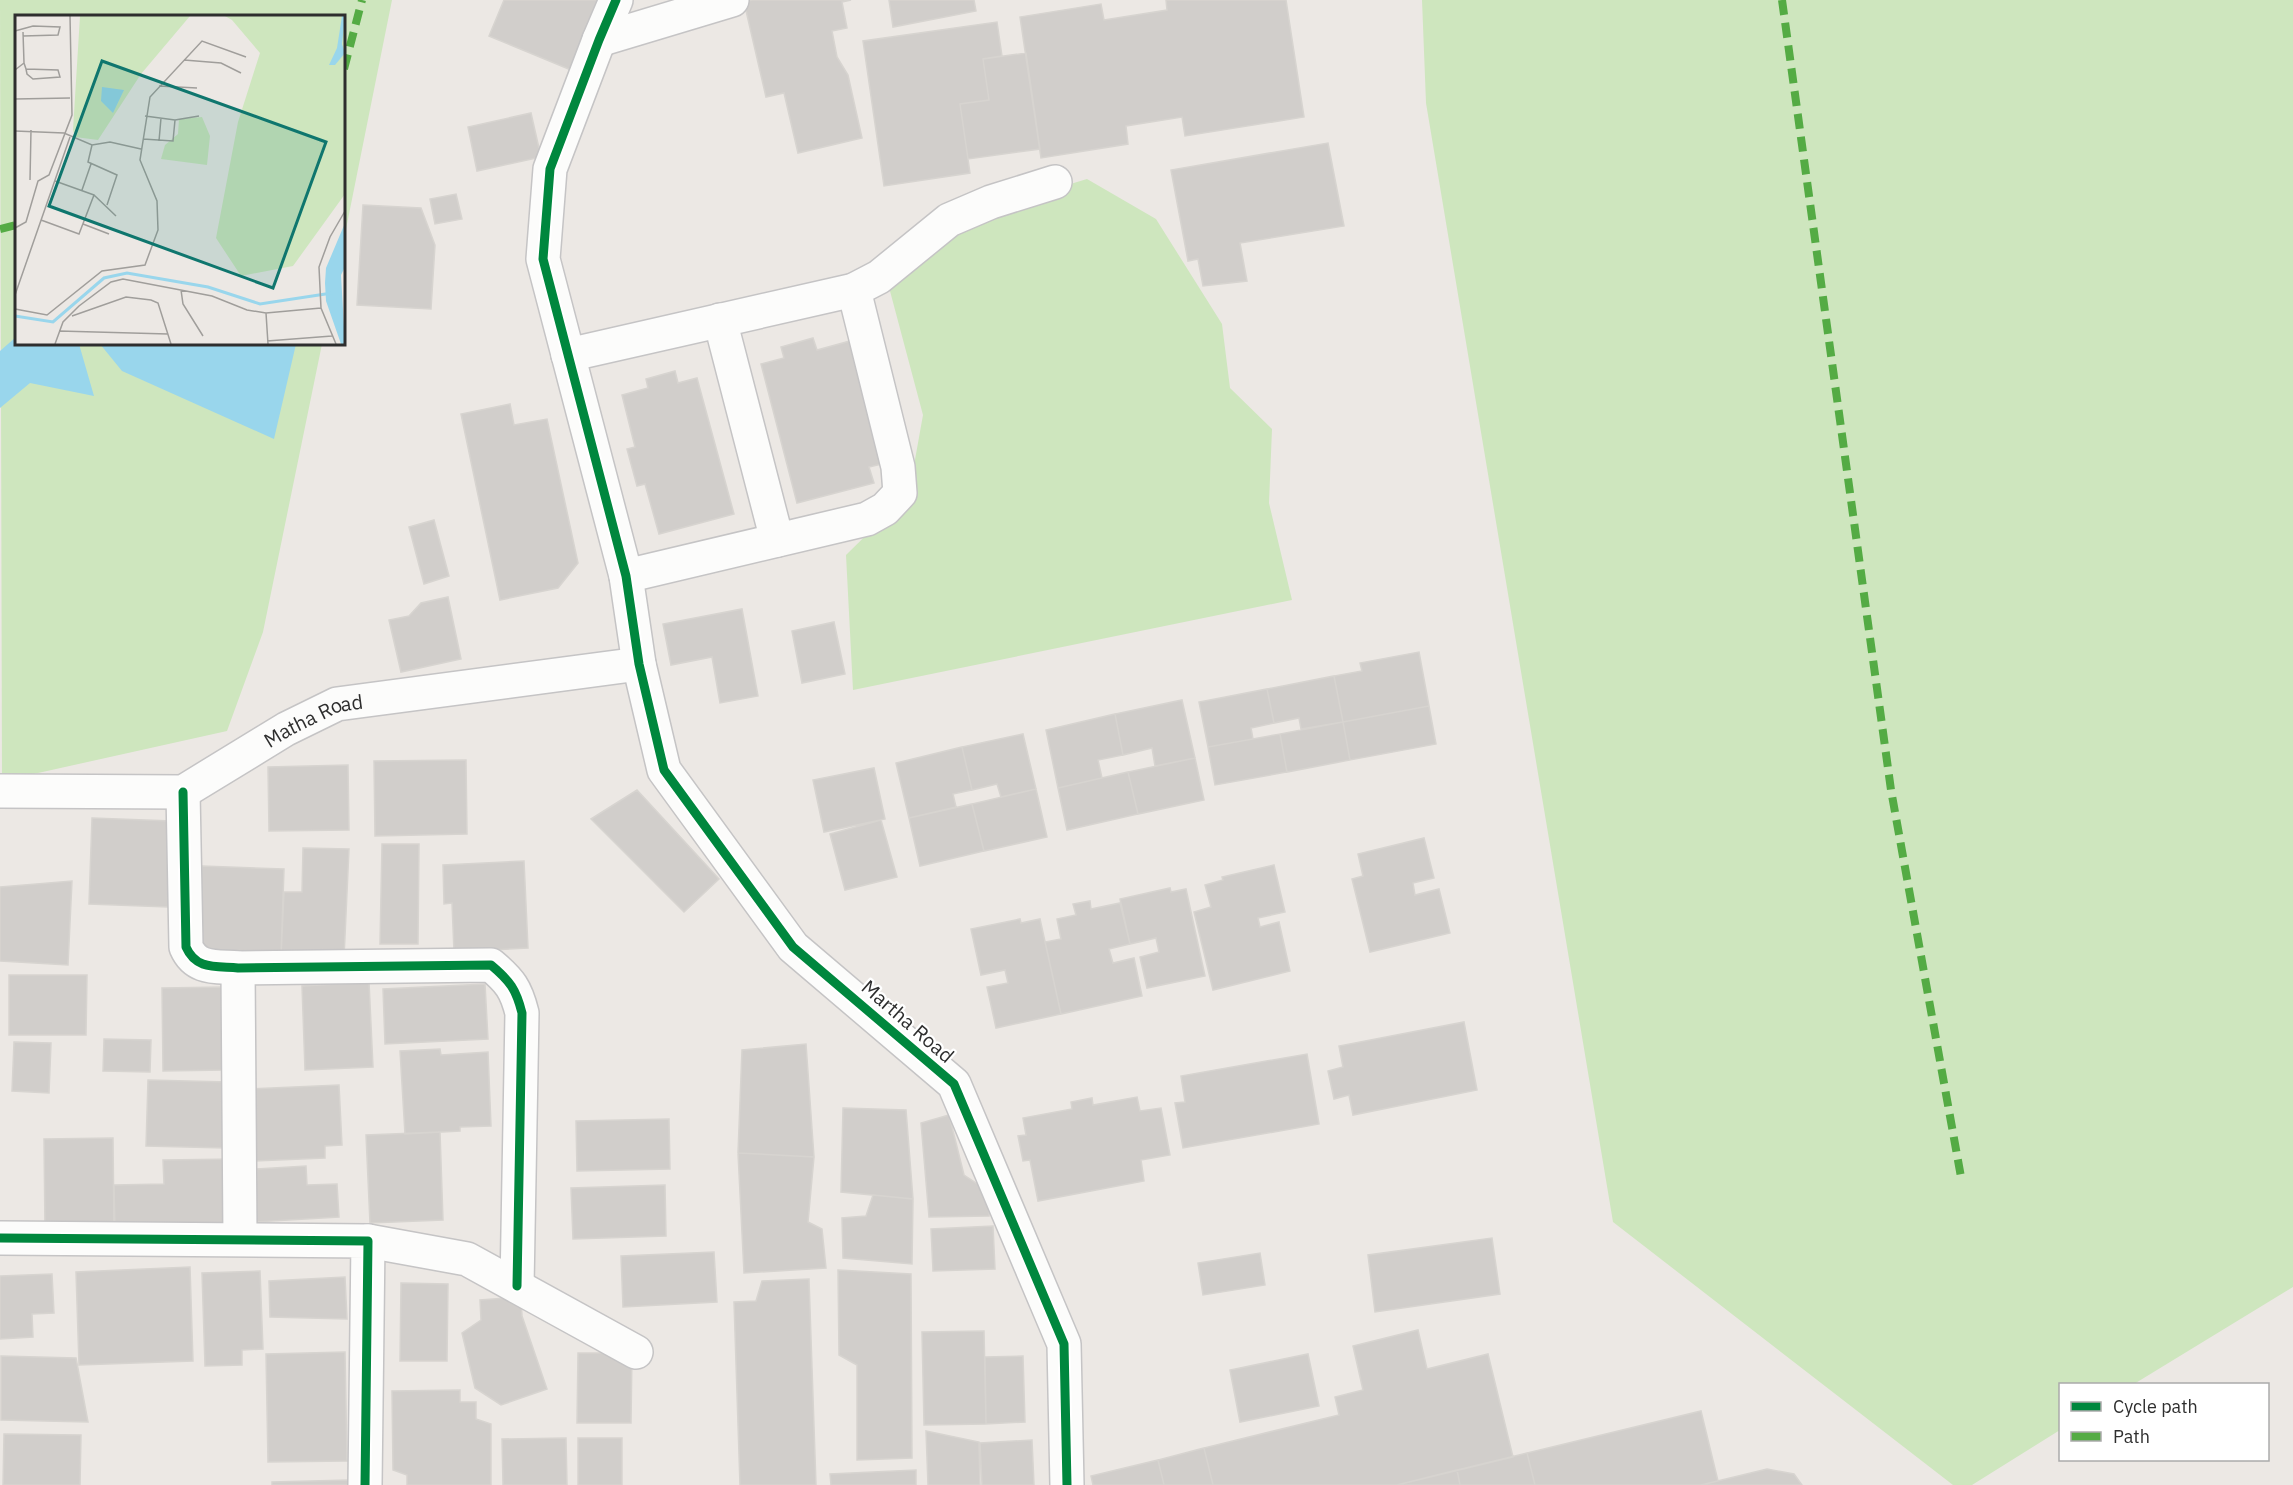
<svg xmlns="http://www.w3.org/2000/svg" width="2293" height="1485" font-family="'IBM Plex Sans',sans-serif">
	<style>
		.green { fill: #cee6be }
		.water { fill: #99d6ec }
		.building { fill: #d1cecb; stroke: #d7d4d0; stroke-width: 1.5 }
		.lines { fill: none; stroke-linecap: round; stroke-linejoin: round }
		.minor-casing { stroke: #c5c4c5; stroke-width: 36 }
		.minor { stroke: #fcfcfb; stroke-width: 33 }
		.quiet { stroke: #54ab44; stroke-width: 8; stroke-dasharray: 15 8; stroke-linecap: butt }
		.cycleway-casing { stroke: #fff; stroke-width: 13 }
		.cycleway { stroke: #00873e; stroke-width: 9 }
		.labels { text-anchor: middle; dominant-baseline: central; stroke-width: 4.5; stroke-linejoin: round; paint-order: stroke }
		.street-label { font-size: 20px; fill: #2e2e2e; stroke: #fff }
		.inset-river { fill: none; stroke: #99d6ec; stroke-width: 3 }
		.inset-road { fill: none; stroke: #a09e9b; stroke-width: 1.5 }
		.view { fill: #0f766e; fill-opacity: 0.15; stroke: #0f766e; stroke-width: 3 }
		.inset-edge { fill: none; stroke: #2e2e2e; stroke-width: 3 }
	</style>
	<rect width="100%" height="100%" fill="#ece8e4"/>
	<path class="green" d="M0,0H392L344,239V16H16V344H322L263,632L227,731L2,781Z
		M1422,0H2293V1287L2134,1384H2060V1430L1972,1485H1953L1613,1222L1426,103Z
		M1087,179L1156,219L1222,324L1230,388L1272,429L1269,503L1292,600L853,690L846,555L909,493L923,415L886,276L965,216Z"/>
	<path class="water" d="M16,337V344H79L94,396L30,383L0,408V351Z
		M100,344H296L274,439L122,371Z"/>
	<path class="building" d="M504,0H600L571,70L489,36Z
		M752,0H851L842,2L847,28L832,31L837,57L848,75L862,138L798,153L784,93L766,97L744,2Z
		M889,0H974L976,11L893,27Z
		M1166,0H1286L1304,117L1185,136L1182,117L1126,126L1128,144L1041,158L1020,17L1101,4L1104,20L1167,10Z
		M997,22L1002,56L983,59L989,100L960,104L970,173L884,186L863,41Z
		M1026,53L1040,149L968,159L960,104L989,100L983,59Z
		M531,113L541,157L477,171L468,127Z
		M1328,143L1344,226L1240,243L1247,281L1203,286L1198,259L1188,261L1171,170Z
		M456,194L462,219L435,224L430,199Z
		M363,205L421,208L435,245L431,309L357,305Z
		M813,338L817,350L850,341L882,464L869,467L874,483L797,503L761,364L784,358L781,347Z
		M675,371L678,383L697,378L734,514L659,534L645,484L637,486L627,449L635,447L622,395L648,388L646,379Z
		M510,404L514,425L547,419L578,563L558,588L500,600L461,414Z
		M434,520L449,576L424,584L409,527Z
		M448,597L461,659L401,672L389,620L409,616L421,603Z
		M742,609L758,696L720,703L712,657L671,665L663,624Z
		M834,622L845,674L802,683L792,631Z
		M1419,652L1429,706L1343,722L1334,676L1362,671L1360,663Z
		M1334,676L1343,722L1301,729L1299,718L1274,723L1267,689Z
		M1267,689L1274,723L1251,728L1253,739L1208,747L1199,702Z
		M1182,700L1195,758L1155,766L1152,748L1123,755L1115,714Z
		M1429,706L1436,744L1350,760L1343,722Z
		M1115,714L1123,755L1098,760L1102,778L1058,788L1046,730Z
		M1343,722L1350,760L1287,772L1280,734Z
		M1023,734L1036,789L1001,797L997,784L972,790L962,747Z
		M1280,734L1287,772L1215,785L1208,747Z
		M962,747L972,790L953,794L956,807L909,818L896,763Z
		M1195,758L1204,800L1138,814L1128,772Z
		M466,760L467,834L375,836L374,761Z
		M348,765L349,830L269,831L268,767Z
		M874,768L885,819L824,832L813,780Z
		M1128,772L1138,814L1067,830L1058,788Z
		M1036,789L1047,837L984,851L972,804Z
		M637,790L719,879L684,912L591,819Z
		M972,804L984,851L920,866L909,818Z
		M92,818L172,821L168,907L89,904Z
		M881,820L897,877L845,890L830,834Z
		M1424,838L1434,878L1413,883L1415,895L1439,889L1450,933L1370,952L1352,879L1363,876L1358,854Z
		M382,844H419L418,944H380Z
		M303,848L349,849L344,958L281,956L284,892H302Z
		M524,861L528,948L454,952L452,903L444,904L443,865Z
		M1274,865L1285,912L1258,918L1260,927L1279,922L1290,971L1213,990L1194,912L1211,907L1205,885L1223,880L1222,877Z
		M202,866L284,869L281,956L198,953Z
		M72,881L68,965L0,961V887Z
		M1170,888L1171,892L1186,889L1205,976L1147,988L1140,957L1159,952L1156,938L1130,944L1120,899Z
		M1090,901L1091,909L1120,903L1130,944L1109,949L1113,963L1134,958L1142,996L1061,1014L1045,942L1061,939L1057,919L1076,915L1073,904Z
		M1020,919L1021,923L1040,919L1061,1014L996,1028L987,987L1008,983L1005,970L981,975L971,929Z
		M9,975H87L86,1035H9Z
		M369,982L373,1067L305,1070L302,986Z
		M485,984L488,1039L385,1044L383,989Z
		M223,987L225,1070L163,1071L162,988Z
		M1464,1022L1477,1090L1353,1115L1349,1095L1334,1099L1328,1071L1343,1067L1339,1046Z
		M104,1039L151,1040L150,1072L103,1071Z
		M14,1042L51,1043L49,1093L12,1091Z
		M806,1044L814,1157L738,1153L742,1050Z
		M440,1049L441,1055L488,1052L491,1126L460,1127V1131L405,1134L400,1051Z
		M1307,1054L1319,1124L1183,1148L1175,1103L1185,1102L1181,1076Z
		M148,1080L228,1082L225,1148L146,1146Z
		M339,1085L342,1145L325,1146V1158L252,1161L249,1089Z
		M1137,1097L1140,1111L1161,1108L1170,1155L1141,1160L1144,1181L1038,1201L1030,1160L1023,1161L1018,1136L1026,1135L1023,1118L1072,1109L1071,1102L1092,1098L1093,1105Z
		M843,1108L906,1110L913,1199L841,1192Z
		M949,1115L964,1175L991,1193L989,1216L929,1217L921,1123Z
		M669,1119L670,1169L577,1171L576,1121Z
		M440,1132L443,1220L370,1223L366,1135Z
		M113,1138L114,1229L45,1230L44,1139Z
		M738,1153L814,1157L808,1222L822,1229L826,1268L744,1273Z
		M237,1159L240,1231L115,1234L114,1185L164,1184L163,1160Z
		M306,1166L307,1185L337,1184L339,1217L255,1222L257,1169Z
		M665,1185L666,1236L573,1239L571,1188Z
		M873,1195L913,1199L912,1264L843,1258L842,1218L866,1216Z
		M993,1226L995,1269L933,1271L931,1229Z
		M1492,1238L1500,1294L1375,1312L1368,1255Z
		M714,1252L717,1302L623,1307L621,1256Z
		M1260,1253L1265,1285L1203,1295L1198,1263Z
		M190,1267L193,1361L79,1365L76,1272Z
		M838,1270L911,1274L912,1458L857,1460V1365L839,1355Z
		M260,1271L263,1349L242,1350V1365L205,1366L202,1273Z
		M52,1274L54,1313L32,1314L33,1337L0,1339V1276Z
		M345,1277L347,1319L270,1317L269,1281Z
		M809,1279L816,1485H740L734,1302L756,1301L762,1281Z
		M401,1283L448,1284L447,1361H400Z
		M521,1297L522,1316L547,1389L501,1405L475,1388L462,1333L481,1320L480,1300Z
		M1418,1330L1427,1369L1488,1354L1513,1457L1397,1485H1213L1204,1448L1339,1415L1335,1397L1363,1390L1353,1346Z
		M984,1331L986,1424L924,1425L922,1332Z
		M345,1352L347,1461L268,1462L266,1354Z
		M578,1353H632L631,1423H577Z
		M1308,1354L1319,1406L1240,1422L1230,1370Z
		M1,1356L76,1358L88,1422L1,1420Z
		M1023,1356L1025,1422L986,1424L985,1357Z
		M460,1390V1402H476V1419L491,1424V1485H407V1475L393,1470L392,1391Z
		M1701,1411L1718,1481L1701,1485H1535L1527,1453Z
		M926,1431L979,1442L980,1485H928Z
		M4,1434L81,1435L80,1485H3Z
		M566,1438L567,1485H503L502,1439Z
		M578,1438H622V1485H578Z
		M1032,1440L1034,1485H982L980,1443Z
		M1204,1448L1213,1485H1164L1158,1460Z
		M1527,1453L1535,1485H1460L1457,1470Z
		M1158,1460L1164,1485H1093L1091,1476Z
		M1767,1469L1794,1474L1802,1485H1701Z
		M916,1470V1485H831L830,1474Z
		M1457,1470L1460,1485H1397Z
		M349,1480V1485H272V1482Z"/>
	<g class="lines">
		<g class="minor-casing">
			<g id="minor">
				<path d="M616,0L599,40L550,169L543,259L626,576L639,664L664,770L793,947L954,1084L1064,1344L1067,1485"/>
				<path d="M599,40L732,0"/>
				<path d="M720,320L777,540"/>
				<path d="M568,355L854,290L879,277L949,220L991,202L1055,182"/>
				<path d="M626,576L867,519L885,509L900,493L898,467L854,290"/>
				<path id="s1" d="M0,791L183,792L286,729L337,704L639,664"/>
				<path d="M183,792L186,947C196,970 216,966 238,968L491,965C510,981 516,989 522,1013L517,1286"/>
				<path d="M238,968L240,1238"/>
				<path d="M0,1238L368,1241L365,1485"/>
				<path d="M368,1241L467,1259L636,1352"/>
			</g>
		</g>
		<use href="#minor" class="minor"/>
		<path class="quiet" d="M1782,0L1891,790L1961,1177
			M344,69L362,0
			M0,229L16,225"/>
		<g class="cycleway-casing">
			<path id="cycleway" d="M616,0L599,40L550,169L543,259L626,576L639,664L664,770L793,947L954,1084L1064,1344L1067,1485
				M183,792L186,947C196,970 216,966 238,968L491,965C510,981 516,989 522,1013L517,1286
				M0,1238L368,1241L365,1485"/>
		</g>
		<use href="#cycleway" class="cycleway"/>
	</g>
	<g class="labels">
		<g class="street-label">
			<text stroke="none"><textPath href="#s1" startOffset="333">Matha Road</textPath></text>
			<text transform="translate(908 1021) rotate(41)">Martha Road</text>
		</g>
	</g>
	<g transform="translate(15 15)">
		<rect width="330" height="330" fill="#ece8e4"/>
		<path d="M65,1H175L126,59L83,125L60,122L58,115ZM210,1H330V179L278,251L226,261L201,223L223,107L245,38L217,5ZM187,102L195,121L192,150L146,144L150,130L163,119L164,104Z" fill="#cee6be"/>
		<path d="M327,1H330L327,29L330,38L320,50H314L322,33ZM87,72L109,75L98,98L86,86ZM330,208V252L326,260L330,329H326L311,286L310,268L311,253Z" fill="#99d6ec"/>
		<path class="inset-river" d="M0,301L38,307L89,263L112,258L193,272L245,289L317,278"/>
		<path class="inset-road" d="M0,16L18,11L45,12L43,20L8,21M169,45L206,48L226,58M9,48L11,54L12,59L18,64L45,62L43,55L11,54M0,55L9,48L8,17M144,71L182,73M0,84L55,83M130,101L160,105L184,101M0,116L49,118L77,130L95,127L126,134M128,124L158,126L160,105M144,126L146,103M77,130L73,147L102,160L92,190M15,165L16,115M67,175L76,149M79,180L101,201M26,205L64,219L79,180L40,166M68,209L94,219M0,213L11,207L23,166L34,160L57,100L55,1M166,275L168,289L188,321M0,280L55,122M0,294L32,300L87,256L130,250L143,215L142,186L125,145L135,82L187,26L231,42M251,298L253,329M57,301L111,282L136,285L143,288L156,329M44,316L153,319M252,326L317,321M40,329L48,307L64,291L96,267L108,264L197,281L232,295L251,298L306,293M321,329L306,293L304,252L315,222L330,196"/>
		<path class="view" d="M87,46L311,127L258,273L34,191Z"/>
		<rect width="330" height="330" class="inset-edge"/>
	</g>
	<rect x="2059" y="1383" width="210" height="78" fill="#ffffff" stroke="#ababab" stroke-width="1.5"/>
	<rect x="2071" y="1402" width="30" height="9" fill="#00873e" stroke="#ababab" stroke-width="1.5"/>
	<text x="2113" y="1413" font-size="18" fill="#2e2e2e">Cycle path</text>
	<rect x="2071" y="1432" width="30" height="9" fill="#54ab44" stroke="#ababab" stroke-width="1.5"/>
	<text x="2113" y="1443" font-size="18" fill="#2e2e2e">Path</text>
</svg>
